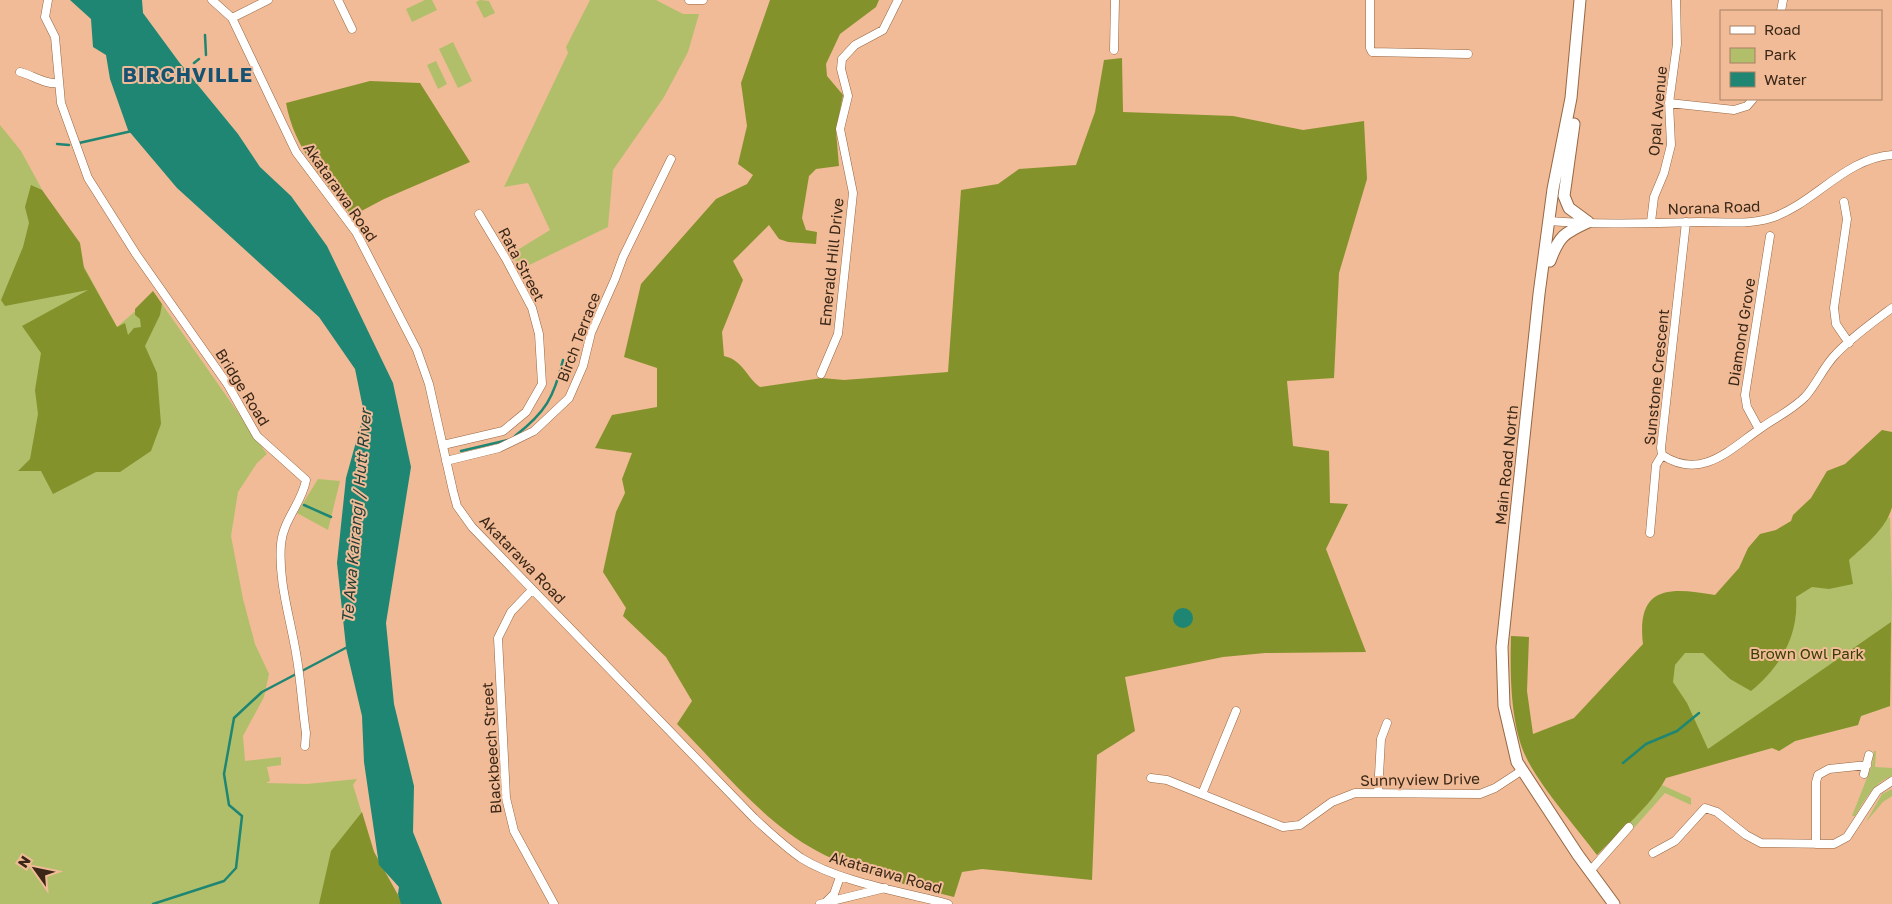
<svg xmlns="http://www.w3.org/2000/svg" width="1892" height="904" font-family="'Golos Text',sans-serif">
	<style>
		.green { fill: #b1bf6b }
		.forest { fill: #84922b }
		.water { fill: #1e8673 }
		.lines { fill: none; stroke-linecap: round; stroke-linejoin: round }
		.stream { stroke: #1e8673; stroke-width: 2.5 }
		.minor-casing { stroke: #966743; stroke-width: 9 }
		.highway-casing { stroke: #966743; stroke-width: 13 }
		.minor { stroke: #fff; stroke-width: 8 }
		.highway { stroke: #fff; stroke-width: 11 }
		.labels { text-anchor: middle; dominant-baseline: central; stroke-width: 4; stroke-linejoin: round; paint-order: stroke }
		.street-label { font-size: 15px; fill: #3b2718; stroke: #f0bb96 }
		.park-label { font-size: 15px; fill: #373e05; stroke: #f0bb96 }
		.water-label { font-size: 16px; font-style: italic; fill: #24413a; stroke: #f0bb96 }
		.district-label { font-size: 20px; font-weight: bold; letter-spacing: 1px; fill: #165272; stroke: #f0bb96 }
	</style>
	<rect width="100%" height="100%" fill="#f0bb96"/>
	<path class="green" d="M425,0H432L437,10L412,22L406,9Z
		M480,0L489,1L495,13L484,18L476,2Z
		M590,0H656L683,14H699L688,52L664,97L613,170L608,227L521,269L511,254L550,230L528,183L504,187L568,53L566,47Z
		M453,42L472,81L458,88L439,49Z
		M436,61L447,84L438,89L427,65Z
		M0,125L21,151L117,327L148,300L159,315L162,304L267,454L257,463L238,492L231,536L243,599L255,644L269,674L264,697L243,736L245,761L281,757V765L267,767L270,781L266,783L307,784L357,779L353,785L374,852L403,904H0Z
		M318,479L340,481L328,530L297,513Z
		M1890,517L1892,596L1890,706L1861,716L1858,725L1795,741L1779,751L1772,748L1666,777L1662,785L1691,798V805L1665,793L1633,829L1627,824L1597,855L1686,623Z
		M1874,751H1876L1875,767L1892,768V776C1873,783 1865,800 1855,816H1852L1872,765Z
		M1892,789V796L1883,802L1866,822L1882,794Z"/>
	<path class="forest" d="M770,0H879L876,7L840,34L826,64L827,76L843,95L836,131L839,166L816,169L809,176L802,218L806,230L817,232L816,244L788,242L779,239L769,225L733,261L743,280L722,332L724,356C743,360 746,377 760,387L822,378L844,380L948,372L961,190L998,184L1019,169L1076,165L1095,112L1104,60L1122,58L1123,112L1233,116L1303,130L1364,121L1367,179L1339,273L1334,378L1287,381L1293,446L1329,451L1330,503L1348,504L1326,549L1366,652L1265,653L1223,657L1125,677L1135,731L1097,755L1092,880L982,869L962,872L954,897C907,885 860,874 817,851C762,821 721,768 677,724L692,701L666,657L623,616L626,608L603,572L616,512L625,493L622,479L632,453L595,448L612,415L657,407V368L624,357L641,284L716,199L747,184L753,175L738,164L747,126L741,83Z
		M370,81L420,83L470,162L384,199L352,216C324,181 294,148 286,103Z
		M31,185L42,190L80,243L84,268L117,327L125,323L128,335L134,328L141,327L140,319L135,315V309L153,291L162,304L160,315L145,346L157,373L161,424L151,451L120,472H96L53,494L41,471H18L30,459L38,414L35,390L41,353L22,326L88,290L5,306L1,300L23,247L29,223L25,207Z
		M1882,430L1892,432V507C1887,528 1864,546 1849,560L1853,584L1829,589L1812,587L1796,597C1799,636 1780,667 1751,691L1730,679L1703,653H1685L1675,665L1673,682L1687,703L1708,749L1891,622L1890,706L1861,716L1858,725L1795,741L1779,751L1772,748L1666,778C1650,807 1620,831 1597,855C1576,827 1544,791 1528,761C1510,727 1510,674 1511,636L1529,637L1527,691L1533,734L1574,718L1643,644C1636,585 1670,587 1715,595L1739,568L1748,548L1760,534L1776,530L1791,521L1793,515L1811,498L1827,471L1845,464Z
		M362,812L374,852L403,904H319L331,851Z"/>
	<path class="water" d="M70,0H142L143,13L179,62L238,134L260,167L291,196L327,246L393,383L411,467L386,623L394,704L414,786L413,832L442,904H401L398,894L399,887L379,865L364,762L362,716L346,648L350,645L346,647L337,563L346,478L364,413L355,369L319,317L177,188L128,130L110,79L106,55L93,47L91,19Z
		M1173 618a10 10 0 1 1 20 0a10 10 0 1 1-20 0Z"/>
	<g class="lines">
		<path class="stream" d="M205,35L206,55
			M194,63L199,59
			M79,143L132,131
			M57,144L69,145
			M515,436C546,412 554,397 563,360
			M461,451L508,440
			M304,505L331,517
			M1623,763L1646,744L1677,731L1699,713
			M153,904L224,881L236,868L242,816L229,805L224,774L234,718L262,692L355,643"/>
		<g class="minor-casing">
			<path id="minor" d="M48,0L45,17L55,37L61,103L88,178L136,254L228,385L257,436L306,480C302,503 283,520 281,544C278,581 290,617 296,653C301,680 302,707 306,733L305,746
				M212,0L232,18L296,152L356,232L417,350L429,384L453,491L457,506L472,527L754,818C769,832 784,846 801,858C839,882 904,892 948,904
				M338,0L352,29
				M689,0H703
				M1370,0V48L1372,52L1468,54
				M1781,11L1783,0
				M232,18L268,0
				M1114,50L1115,0
				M20,72C32,75 46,85 58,83
				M1669,103L1734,110L1747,106L1753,99
				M1844,202L1847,219L1834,308L1836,324L1849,343
				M1549,221C1599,225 1649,223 1699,222C1722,222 1749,225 1771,218C1814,204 1845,158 1892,155
				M1651,222L1654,197L1664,173L1671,145L1669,103L1677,44L1676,0
				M1686,222L1661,448L1662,455C1702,481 1730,449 1761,428C1775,418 1792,410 1805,397C1817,384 1823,367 1836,354C1852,337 1873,322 1892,308
				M821,374L838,334L853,193L840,129L848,96L841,69L842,59L855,45L883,30L898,0
				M1759,429L1747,407L1745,395L1770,236
				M443,445L503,431L526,412L542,384L539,334L532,308L506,259L479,214
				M446,461L499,448L534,431L569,398L583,366L591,333L615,279L623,257L671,159
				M1650,533L1656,465L1662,455
				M532,590L511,612L498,638L506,798L514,831L554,904
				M1864,774L1869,755
				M1151,778L1167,780L1283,827L1300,825L1332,802L1355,793L1480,794L1495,788L1521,771
				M1378,793L1381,739L1387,723
				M1202,794L1236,711
				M1816,844V782L1818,775L1829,769L1867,765
				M1653,853L1675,841L1705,808L1717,812L1746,835L1761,843L1834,844L1847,837L1877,791L1892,781
				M1590,871L1629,827
				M827,901L834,894L840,877
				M820,904L885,888"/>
		</g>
		<g class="highway-casing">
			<path id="highway" d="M1580,0L1571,98L1553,189L1539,294L1502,647L1504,706L1517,762L1578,855L1614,904
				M1574,124L1564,196L1569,208L1588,222
				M1550,261C1559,236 1564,233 1588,222"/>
		</g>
		<use href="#minor" class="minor"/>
		<use href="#highway" class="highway"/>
	</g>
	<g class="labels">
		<g class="street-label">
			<text transform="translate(1657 111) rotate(-85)">Opal Avenue</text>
			<text transform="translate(341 192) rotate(55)">Akatarawa Road</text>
			<text transform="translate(1714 207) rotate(-2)">Norana Road</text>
			<text transform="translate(831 262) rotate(-84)">Emerald Hill Drive</text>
			<text transform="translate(522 264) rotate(62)">Rata Street</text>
			<text transform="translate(1741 332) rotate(-81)">Diamond Grove</text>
			<text transform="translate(578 337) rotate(-69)">Birch Terrace</text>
			<text transform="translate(1656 377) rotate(-84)">Sunstone Crescent</text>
			<text transform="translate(243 387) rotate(58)">Bridge Road</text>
			<text transform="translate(1506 465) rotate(-84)">Main Road North</text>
			<text transform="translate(523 559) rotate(46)">Akatarawa Road</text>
			<text transform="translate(491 748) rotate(-94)">Blackbeech Street</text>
			<text transform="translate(1420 779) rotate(-1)">Sunnyview Drive</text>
			<text transform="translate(886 872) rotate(16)">Akatarawa Road</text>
		</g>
		<g class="park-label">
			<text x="1807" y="653">Brown Owl Park</text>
		</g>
		<g class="water-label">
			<text transform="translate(356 516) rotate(-85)">Te Awa Kairangi / Hutt River</text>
		</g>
		<g class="district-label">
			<text x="188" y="74">BIRCHVILLE</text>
		</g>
	</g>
	<rect x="1720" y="10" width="162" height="90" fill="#f0bb96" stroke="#a88064"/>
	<rect x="1730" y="26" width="25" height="8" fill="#ffffff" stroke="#a88064"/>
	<text x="1764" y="35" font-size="15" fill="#3b2718">Road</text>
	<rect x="1730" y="48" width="25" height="15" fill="#b1bf6b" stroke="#a88064"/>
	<text x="1764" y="60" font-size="15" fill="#3b2718">Park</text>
	<rect x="1730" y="72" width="25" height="15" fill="#1e8673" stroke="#a88064"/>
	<text x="1764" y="85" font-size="15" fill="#3b2718">Water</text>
	<g transform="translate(35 869) rotate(303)" stroke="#f0bb96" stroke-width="4" paint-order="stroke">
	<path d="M0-4L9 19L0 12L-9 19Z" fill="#3b2718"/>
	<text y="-8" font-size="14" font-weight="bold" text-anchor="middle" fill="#3b2718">N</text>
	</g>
</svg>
